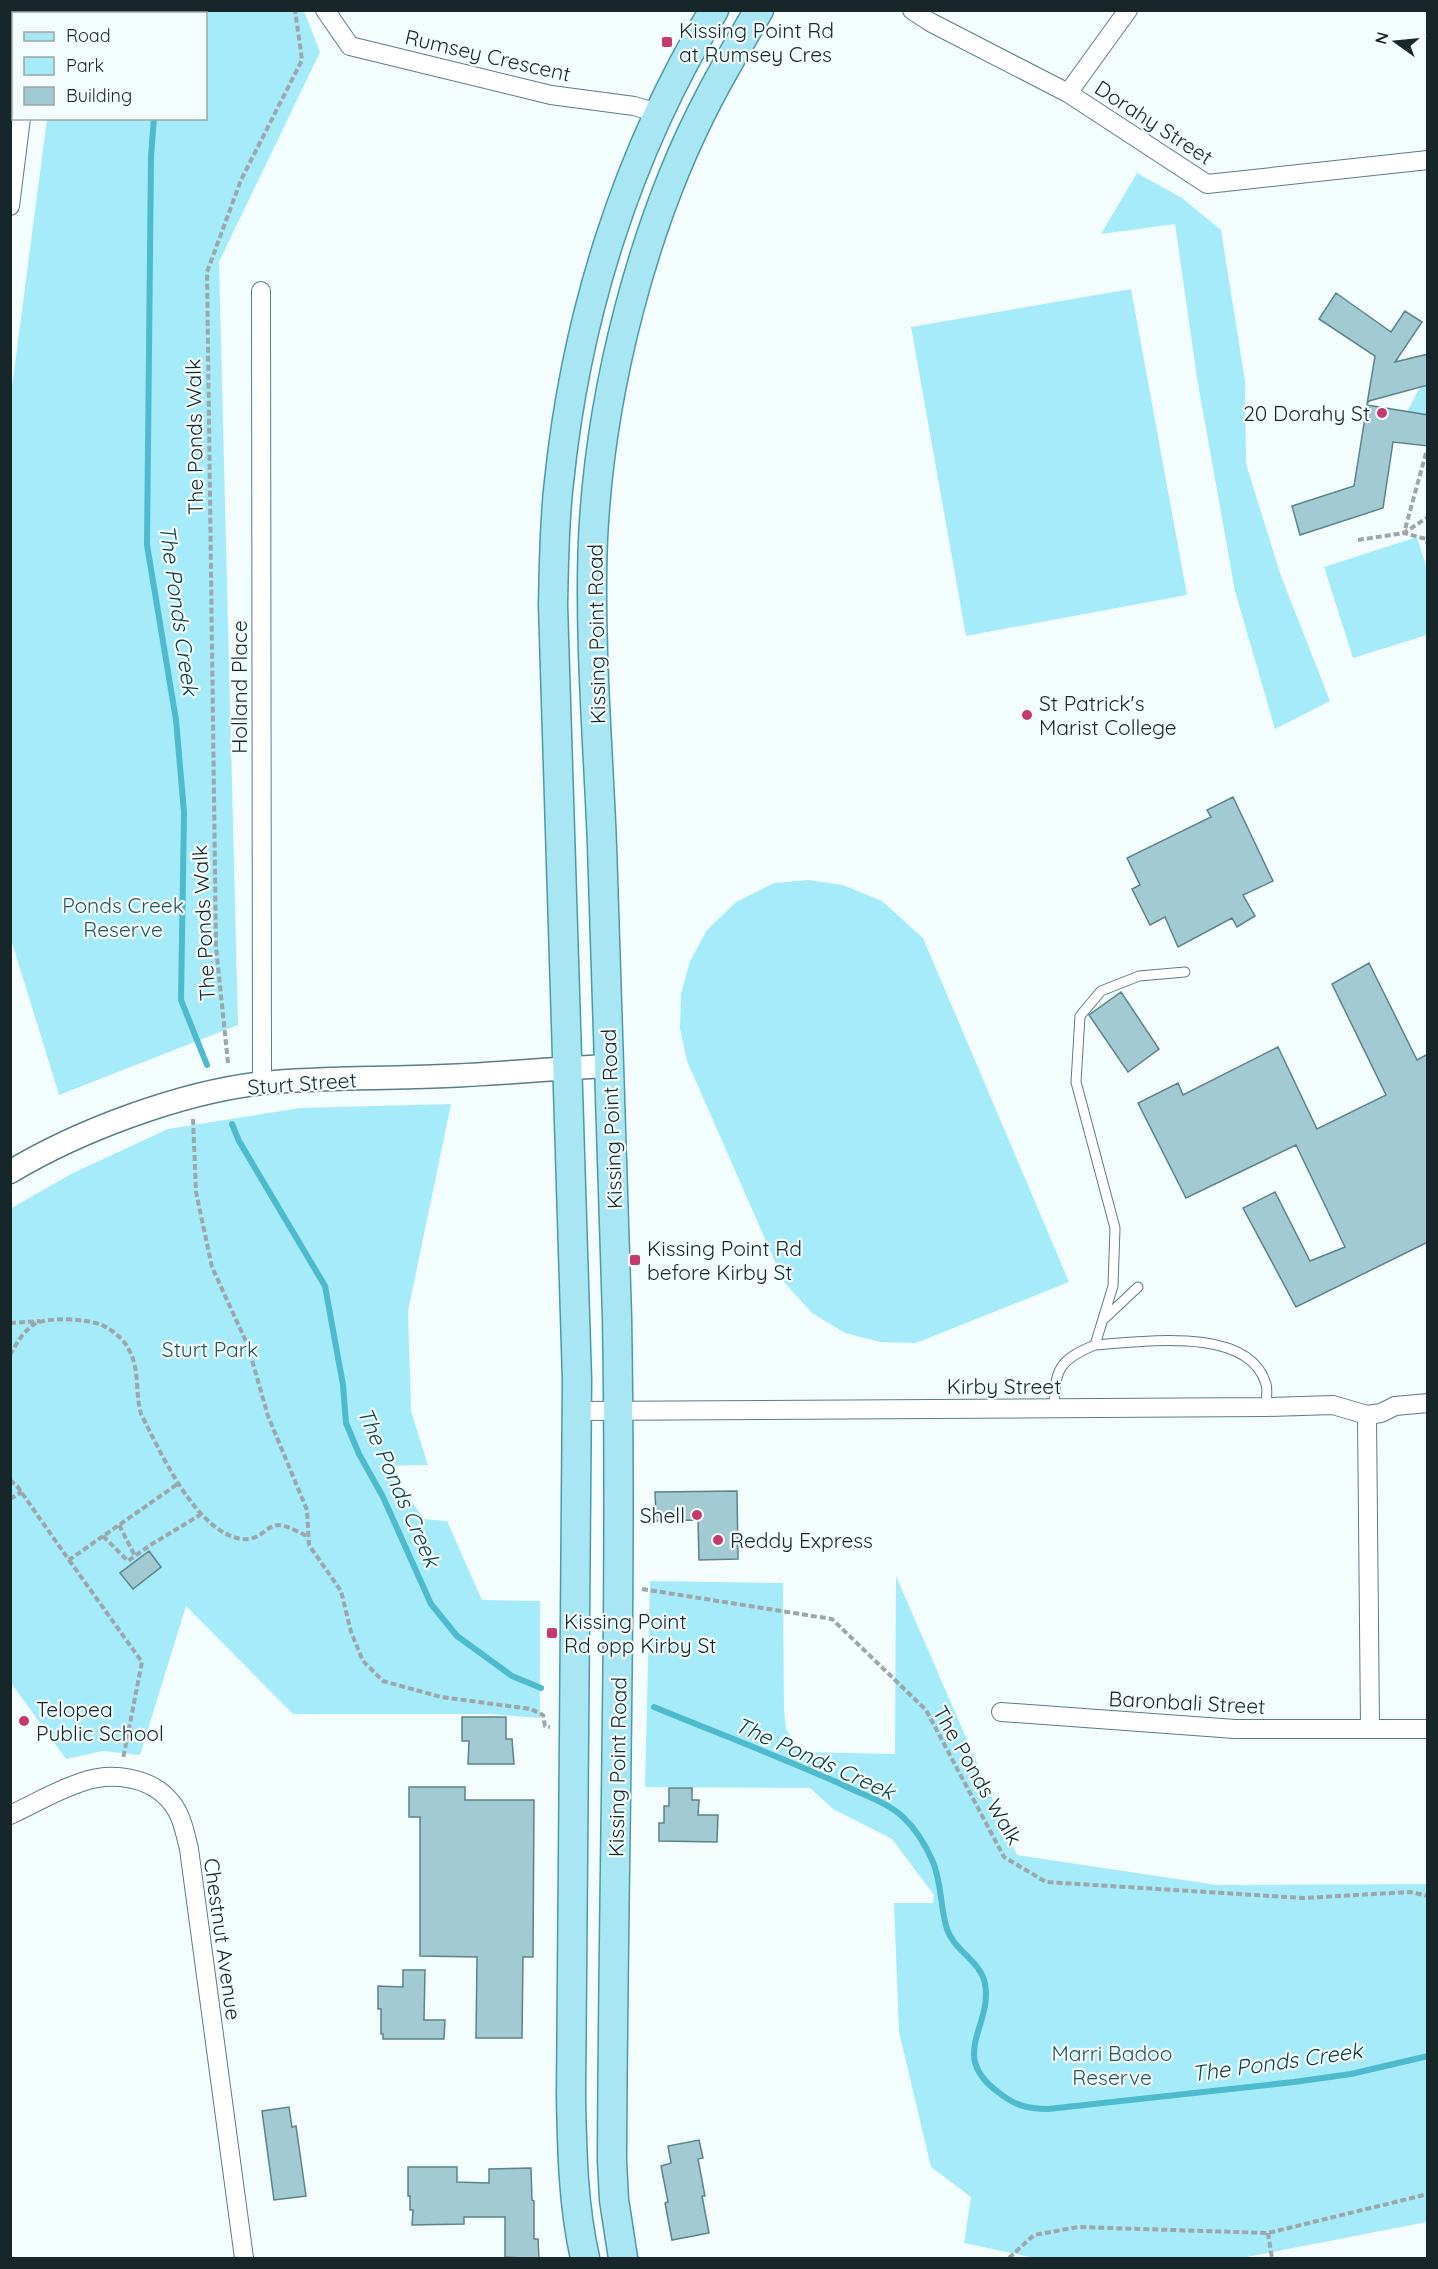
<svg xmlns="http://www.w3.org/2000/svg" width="1438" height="2269" font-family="Quicksand,sans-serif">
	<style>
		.green { fill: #a5ebfa }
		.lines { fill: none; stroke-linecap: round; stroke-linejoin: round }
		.stream { stroke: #4ebace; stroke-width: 6 }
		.building { fill: #a1cad2; stroke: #5c838b; stroke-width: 1.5 }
		.service-casing { stroke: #577d86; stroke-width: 11 }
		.minor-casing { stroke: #577d86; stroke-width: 20 }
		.tertiary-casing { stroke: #577d86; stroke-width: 25 }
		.primary-casing { stroke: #4f98a6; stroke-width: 31 }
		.path { stroke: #9ba7a9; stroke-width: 4; stroke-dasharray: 6 3; stroke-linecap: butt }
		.service { stroke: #fff; stroke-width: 9 }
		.minor { stroke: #fff; stroke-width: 18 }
		.tertiary { stroke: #fff; stroke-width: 22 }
		.primary { stroke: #a7e6f2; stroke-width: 28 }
		.poi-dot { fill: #c5396e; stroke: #f4fdfe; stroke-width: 2 }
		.labels { text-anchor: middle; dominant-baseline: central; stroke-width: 4.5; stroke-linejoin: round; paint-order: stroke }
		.poi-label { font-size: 21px; fill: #162629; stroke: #f4fdfe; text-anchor: start }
		.street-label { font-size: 21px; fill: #162629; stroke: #f4fdfe }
		.park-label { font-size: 21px; fill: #27565f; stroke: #f4fdfe }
		.water-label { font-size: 22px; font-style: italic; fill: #10414a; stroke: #f4fdfe }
	</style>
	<rect width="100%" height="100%" fill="#f4fdfe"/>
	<path class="green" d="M60,11H304L320,52L219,262L238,1025L59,1095L10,936V402L47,119L206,118V14L60,13Z
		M1137,173L1182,198L1221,230L1245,381L1246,464L1281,576L1330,701L1275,729L1235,591L1197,378L1175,224L1101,234Z
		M1131,289L1187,595L966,636L911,327Z
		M1427,385V415L1407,412L1420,387Z
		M1417,537L1427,569V635L1353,658L1324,567Z
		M808,880L843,885L882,901L923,938L1069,1282L916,1343L880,1342L845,1333L812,1313L784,1282L687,1061L680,1029L681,994L690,961L707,930L736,902L774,883Z
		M451,1104L408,1311L411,1411L428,1465L378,1466L405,1492L424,1519L447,1521L482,1600L540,1601V1718L490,1714H293L186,1606L140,1755L103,1751L66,1759L11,1683L10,1209L71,1174L168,1129L300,1108Z
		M896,1576L1017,1855L1217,1885L1427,1884V2222L1242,2258H1035L964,2243L971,2197L931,2167L899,2032L894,1903H933L934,1895L892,1839L833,1809L810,1788L645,1787L650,1581L783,1583L784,1711L786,1729L801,1752L895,1754Z"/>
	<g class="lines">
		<path class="stream" d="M164,14V10
			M154,118L151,156L147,545L176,720L184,812L181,1000L207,1065
			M232,1124L239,1141L325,1286L343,1385L346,1423L359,1454L383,1497L431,1604L457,1636L512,1676L541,1688
			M654,1707C717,1733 781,1757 843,1785C863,1795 887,1802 903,1817C916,1829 926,1846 933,1862C942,1884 940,1907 947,1929C954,1951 981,1961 985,1984C993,2026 948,2055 998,2092C1014,2105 1027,2109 1048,2109L1294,2082L1351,2074L1428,2056"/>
	</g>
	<path class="building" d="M1336,293L1391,332L1405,311L1422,322L1395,362L1428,354V385L1369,401L1367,404L1375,356L1319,319Z
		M1367,405L1428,415V446L1393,442L1383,508L1300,535L1292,506L1354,486Z
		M1233,797L1273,881L1243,895L1255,916L1237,927L1232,918L1178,947L1165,917L1150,925L1132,889L1140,885L1127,858L1211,817L1207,810Z
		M1369,963L1417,1060L1428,1054V1242L1296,1307L1243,1208L1275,1192L1310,1261L1345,1247L1296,1145L1186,1198L1138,1103L1178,1083L1183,1095L1278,1047L1317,1129L1386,1095L1332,984Z
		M1121,992L1159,1049L1128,1072L1089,1015Z
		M737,1491L738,1559L699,1560L698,1520L656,1521L655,1492Z
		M149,1551L161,1567L133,1589L120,1573Z
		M462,1717H506V1739H512L514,1764H468L469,1741H462Z
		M409,1787H465V1800H534L533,1957H523L522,2038H476L477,1957L420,1956V1817H409Z
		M669,1788H692V1800H699L698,1815H718L717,1842L659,1841V1823H664V1806H669Z
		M403,1970H425L424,2020H445L444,2039H383V2034H381V2009H378V1986L403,1987Z
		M289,2107L292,2127L296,2126L306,2196L274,2200L262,2111Z
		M699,2140L703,2158L698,2159L705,2196H702L709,2233L672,2240L665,2203L668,2202L661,2166L671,2163L668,2146Z
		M408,2167H457V2182L489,2183V2169L531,2168L532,2200L534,2201V2239H538L539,2259L505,2257V2217H464V2224L412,2225L413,2210H410V2196H408Z"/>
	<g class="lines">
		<g class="service-casing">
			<path id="service" d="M1104,1319L1138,1287
				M1095,1345L1113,1286L1115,1228L1076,1082L1080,1016L1101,991L1139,976L1185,972
				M1054,1408C1055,1370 1058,1360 1095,1345C1141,1342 1249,1325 1266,1384C1268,1390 1266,1400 1266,1407"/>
		</g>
		<g class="minor-casing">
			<path id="minor" d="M325,10L350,46L551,95L634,106L658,113
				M912,10L930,22L1068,93L1207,184L1428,160
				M33,14V10
				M1068,93L1128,10
				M10,206L21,118
				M261,291L262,1083
				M577,1411L1266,1407L1333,1405L1367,1415L1381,1413L1395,1406L1428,1403
				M1367,1415L1370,1728
				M1001,1712L1235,1729H1428
				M10,1815C34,1804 57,1790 82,1782C111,1772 150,1776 171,1802C182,1815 185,1833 189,1849L244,2258"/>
		</g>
		<g class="tertiary-casing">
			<path id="tertiary" d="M10,1172C80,1130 182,1092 263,1083C323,1077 385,1079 445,1076C500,1074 555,1068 609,1066"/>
		</g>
		<g class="primary-casing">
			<path id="primary" d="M585,2258C573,2205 572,2151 571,2096L577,1380L553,605C554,564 554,523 559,482C576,316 627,153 714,10
				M623,2258L614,2200L612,2161C613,1879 622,1598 617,1317C613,1159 607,1002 602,845C598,744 589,640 593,539C600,393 642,225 710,96C725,67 742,39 759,10"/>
		</g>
		<path class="path" d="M1426,453L1404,533L1426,539L1428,545
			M1358,540L1404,533L1428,517
			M228,1063L216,947L207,272L241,180L302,60L295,10
			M193,1119L196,1192L212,1267L248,1346L268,1416L307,1510L309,1545L341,1591L351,1632L363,1661L383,1681L441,1697L531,1709L543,1715L545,1726L550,1727
			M10,1323L40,1321
			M10,1355C16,1344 23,1332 33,1325C46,1316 87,1319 102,1325C112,1330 124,1339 129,1350C140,1369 135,1393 141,1414C160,1451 196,1533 242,1539C262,1541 265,1525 279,1525C289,1526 300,1533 309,1537
			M10,1480L17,1486L69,1560L179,1483
			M10,1499L22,1492
			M119,1525L135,1556
			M103,1536L128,1561L152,1544L200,1515
			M69,1560L142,1662L123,1759
			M642,1589L832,1619L926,1710L1004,1857L1046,1882L1303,1898L1410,1892L1428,1896
			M1268,2233L1272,2258
			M1009,2258L1034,2235L1078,2227L1268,2233L1428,2194"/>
		<use href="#service" class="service"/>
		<use href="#minor" class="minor"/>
		<use href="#tertiary" class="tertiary"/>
		<use href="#primary" class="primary"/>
	</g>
	<g class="poi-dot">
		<rect x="661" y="36" width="12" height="12" rx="3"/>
		<circle cx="1382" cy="413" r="6"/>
		<circle cx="1027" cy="715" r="6"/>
		<rect x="629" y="1254" width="12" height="12" rx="3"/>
		<circle cx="697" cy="1515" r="6"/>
		<circle cx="718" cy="1540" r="6"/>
		<rect x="546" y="1627" width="12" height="12" rx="3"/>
		<circle cx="24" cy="1721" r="6"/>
	</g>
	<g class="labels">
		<g class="poi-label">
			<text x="679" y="30">Kissing Point Rd<tspan x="679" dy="24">at Rumsey Cres</tspan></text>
			<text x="1370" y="413" text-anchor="end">20 Dorahy St</text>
			<text x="1039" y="703">St Patrick's<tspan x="1039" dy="24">Marist College</tspan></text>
			<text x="647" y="1248">Kissing Point Rd<tspan x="647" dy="24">before Kirby St</tspan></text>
			<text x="685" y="1515" text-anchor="end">Shell</text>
			<text x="730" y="1540">Reddy Express</text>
			<text x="564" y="1621">Kissing Point<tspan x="564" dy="24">Rd opp Kirby St</tspan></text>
			<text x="36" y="1709">Telopea<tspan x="36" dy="24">Public School</tspan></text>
		</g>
		<g class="street-label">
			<text transform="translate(488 55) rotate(13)">Rumsey Crescent</text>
			<text transform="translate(1154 122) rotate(33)">Dorahy Street</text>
			<text transform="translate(194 437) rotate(-91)">The Ponds Walk</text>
			<text transform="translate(596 634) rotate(-91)">Kissing Point Road</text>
			<text transform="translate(239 687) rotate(-90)">Holland Place</text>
			<text transform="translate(203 923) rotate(-93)">The Ponds Walk</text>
			<text transform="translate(302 1083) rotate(-4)">Sturt Street</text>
			<text transform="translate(611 1119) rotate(-92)">Kissing Point Road</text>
			<text x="1004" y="1386">Kirby Street</text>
			<text transform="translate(1187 1702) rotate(3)">Baronbali Street</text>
			<text transform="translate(617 1767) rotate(-89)">Kissing Point Road</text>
			<text transform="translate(978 1775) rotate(60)">The Ponds Walk</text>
			<text transform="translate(223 1939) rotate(82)">Chestnut Avenue</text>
		</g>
		<g class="park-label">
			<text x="123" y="905">Ponds Creek<tspan x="123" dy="24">Reserve</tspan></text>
			<text x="210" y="1349">Sturt Park</text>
			<text x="1112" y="2053">Marri Badoo<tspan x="1112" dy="24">Reserve</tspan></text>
		</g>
		<g class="water-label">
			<text transform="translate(179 610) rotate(82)">The Ponds Creek</text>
			<text transform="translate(399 1487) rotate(66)">The Ponds Creek</text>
			<text transform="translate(815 1758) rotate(24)">The Ponds Creek</text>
			<text transform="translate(1277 2062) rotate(-8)">The Ponds Creek</text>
		</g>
	</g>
	<rect width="1438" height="2269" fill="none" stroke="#162629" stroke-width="24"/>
	<rect x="12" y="12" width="195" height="108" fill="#f4fdfe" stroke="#9ba7a9" stroke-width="1.5"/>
	<rect x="24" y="32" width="30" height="9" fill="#a7e6f2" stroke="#9ba7a9" stroke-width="1.5"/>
	<text x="66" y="42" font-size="18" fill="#162629">Road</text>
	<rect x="24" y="57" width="30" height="18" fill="#a5ebfa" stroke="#9ba7a9" stroke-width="1.5"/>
	<text x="66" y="72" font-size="18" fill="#162629">Park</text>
	<rect x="24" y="87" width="30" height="18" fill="#a1cad2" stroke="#9ba7a9" stroke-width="1.5"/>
	<text x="66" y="102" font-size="18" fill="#162629">Building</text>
	<g transform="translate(1396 42) rotate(285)" stroke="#f4fdfe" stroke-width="4.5" paint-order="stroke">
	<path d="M0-4.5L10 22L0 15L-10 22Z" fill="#162629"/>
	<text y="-9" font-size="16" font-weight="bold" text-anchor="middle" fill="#162629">N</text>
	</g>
</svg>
